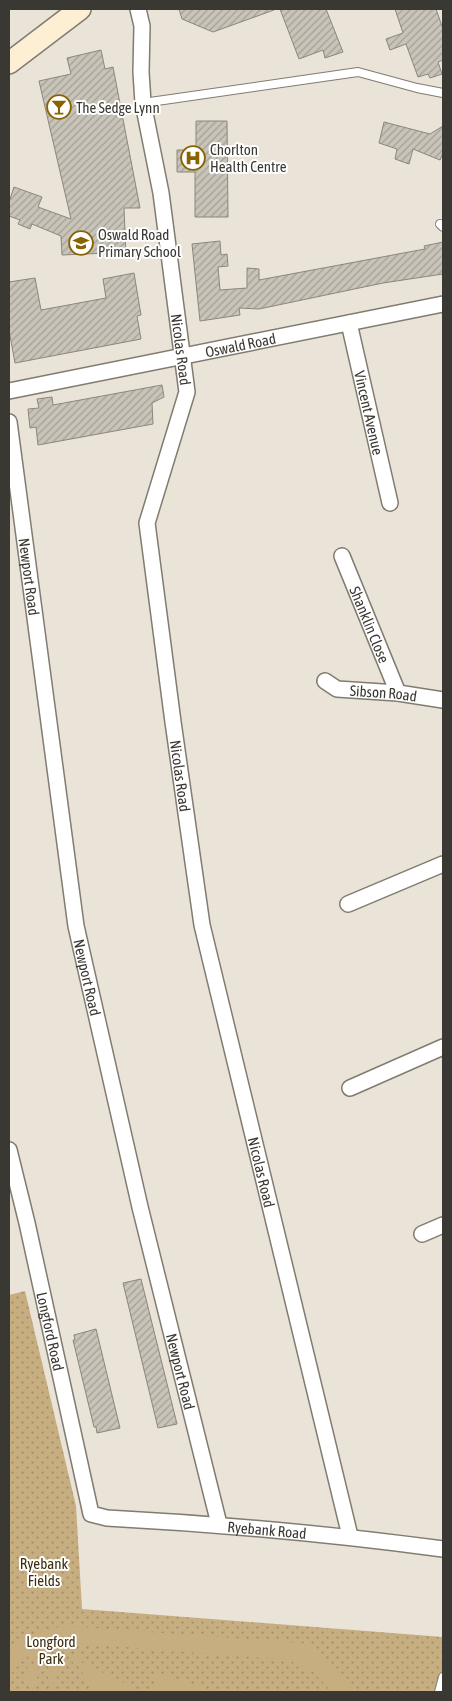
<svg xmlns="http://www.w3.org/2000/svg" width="452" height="1701" font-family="'Asap Condensed',sans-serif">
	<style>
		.park { fill: url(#park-dots) }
		.pitch { fill: #c6ae81 }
		.building { fill: url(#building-hatch); stroke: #8c867c }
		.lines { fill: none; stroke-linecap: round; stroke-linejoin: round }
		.service-casing { stroke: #817b71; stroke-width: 10 }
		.minor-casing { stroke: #817b71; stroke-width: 18 }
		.secondary-casing { stroke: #817b71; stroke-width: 24 }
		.service { stroke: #fff; stroke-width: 8 }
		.minor { stroke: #fff; stroke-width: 15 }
		.secondary { stroke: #fdefd4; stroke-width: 21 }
		.labels { text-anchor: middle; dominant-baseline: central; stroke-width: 4; stroke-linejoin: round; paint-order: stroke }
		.poi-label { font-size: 15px; fill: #3a3833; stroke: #fff; text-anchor: start }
		.street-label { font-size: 15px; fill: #3a3833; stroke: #fff }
		.park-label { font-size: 15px; fill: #3c2d10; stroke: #fff }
	</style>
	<defs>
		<pattern id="park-dots" width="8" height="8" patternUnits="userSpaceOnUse" patternTransform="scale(1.25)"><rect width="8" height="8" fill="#c6ae81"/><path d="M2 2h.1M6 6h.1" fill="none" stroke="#a28f6a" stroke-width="1.8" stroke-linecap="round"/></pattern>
		<pattern id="building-hatch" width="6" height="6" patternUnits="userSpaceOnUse" patternTransform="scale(1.25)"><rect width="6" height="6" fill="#c9c4b9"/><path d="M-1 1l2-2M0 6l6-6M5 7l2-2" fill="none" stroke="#a4a097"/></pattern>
	</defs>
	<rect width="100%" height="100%" fill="#e9e3d8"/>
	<path class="park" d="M25,1291L76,1506L82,1609L443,1637V1692H9V1295Z"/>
	<path class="pitch" d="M67,1626L316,1644V1654L338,1671L352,1692H332L312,1671L288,1660L77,1643C50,1643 23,1653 9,1677V1651C25,1636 45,1629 67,1626Z
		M75,1654L81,1659L79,1661L143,1692H93L77,1663L75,1665L70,1659Z
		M49,1657L59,1658L57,1679H54L53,1692H50L51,1679H48Z
		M28,1665L38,1666L37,1684H33L32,1692H30V1683H26Z
		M157,1672L214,1692H152Z"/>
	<path class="building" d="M179,9H274V10L213,32L182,19Z
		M280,9H326L343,52L325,58L323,50L299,59Z
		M395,9H436L443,29V60L438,62L442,74L430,78L428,74L418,77L406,44L390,50L386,39L403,33Z
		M101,50L105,69L113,67L140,208H124L126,256L109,257L108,253L62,255L61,236L32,224L30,229L18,224L20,220L9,216V202L14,187L42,197L38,207L71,219L39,81L71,74L67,58Z
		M196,121H227L228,217H195V172H177V150H196Z
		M384,122L430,134L443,126V153L440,160L413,149L409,164L395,159L397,149L379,143Z
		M220,241L221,255L227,254L228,266L218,267L220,290L247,288V268L259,269V280L425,249L424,246L443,242V274L383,283L259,309L239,308L240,315L200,321L192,244Z
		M134,273L141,315L137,316L141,339L15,363L9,330V282L35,278L41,310L106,298L103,279Z
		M162,385L164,397L152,403L153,424L38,445L36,427L30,428L28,409L39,408L37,399L52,397L53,405Z
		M141,1279L177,1424L158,1428L123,1283Z
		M96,1329L120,1428L97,1433L96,1427H94L73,1340H75L74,1335Z"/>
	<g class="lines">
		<g class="service-casing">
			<path id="service" d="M143,103L358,72L417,88L443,93
				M440,224L443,227
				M439,1692L443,1677"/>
		</g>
		<g class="minor-casing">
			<g id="minor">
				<path id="s1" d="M138,9L142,26L141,72L143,103L161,193L187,392L147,523L173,722L202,925L350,1536"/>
				<path id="s2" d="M349,323L390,503"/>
				<path id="s3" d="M9,391L443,304"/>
				<path id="s4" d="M9,422L76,926L140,1207L219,1524"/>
				<path id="s5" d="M342,556L398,693"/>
				<path id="s6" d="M325,681L337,689L398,693L443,700"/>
				<path d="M348,904L443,864"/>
				<path d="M350,1088L443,1047"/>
				<path id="s7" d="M9,1150L27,1223L91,1514L107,1518C219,1524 331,1534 443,1549"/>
				<path d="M422,1234L443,1225"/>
			</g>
		</g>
		<g class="secondary-casing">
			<path id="secondary" d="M9,63L80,9"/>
		</g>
		<use href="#service" class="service"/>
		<use href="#minor" class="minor"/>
		<use href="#secondary" class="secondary"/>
	</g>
	<defs>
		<g id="bar-ring" transform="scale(1.25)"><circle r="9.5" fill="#fff" stroke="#886300" stroke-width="1.5"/><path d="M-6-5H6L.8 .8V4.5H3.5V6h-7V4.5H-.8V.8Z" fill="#886300"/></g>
		<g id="hospital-ring" transform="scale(1.25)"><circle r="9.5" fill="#fff" stroke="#886300" stroke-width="1.5"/><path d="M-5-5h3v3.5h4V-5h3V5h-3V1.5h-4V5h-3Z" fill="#886300"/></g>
		<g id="school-ring" transform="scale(1.25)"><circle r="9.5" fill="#fff" stroke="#886300" stroke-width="1.5"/><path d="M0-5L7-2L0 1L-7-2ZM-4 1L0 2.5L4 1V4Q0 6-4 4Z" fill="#886300"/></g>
	</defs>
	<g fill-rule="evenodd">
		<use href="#bar-ring" x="59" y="107"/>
		<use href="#hospital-ring" x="193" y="158"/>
		<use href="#school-ring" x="81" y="243"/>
	</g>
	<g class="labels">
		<g class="poi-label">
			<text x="76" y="107">The Sedge Lynn</text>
			<text x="210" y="149">Chorlton<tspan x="210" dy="17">Health Centre</tspan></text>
			<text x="98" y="234">Oswald Road<tspan x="98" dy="17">Primary School</tspan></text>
		</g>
		<g class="street-label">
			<text stroke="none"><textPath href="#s3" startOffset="236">Oswald Road</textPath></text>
			<text stroke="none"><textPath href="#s1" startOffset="344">Nicolas Road</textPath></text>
			<text stroke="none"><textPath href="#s2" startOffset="92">Vincent Avenue</textPath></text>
			<text stroke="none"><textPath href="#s4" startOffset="156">Newport Road</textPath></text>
			<text stroke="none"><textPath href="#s5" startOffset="74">Shanklin Close</textPath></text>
			<text stroke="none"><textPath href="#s6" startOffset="61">Sibson Road</textPath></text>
			<text stroke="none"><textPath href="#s1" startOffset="779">Nicolas Road</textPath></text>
			<text stroke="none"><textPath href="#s4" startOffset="561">Newport Road</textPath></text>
			<text stroke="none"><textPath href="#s1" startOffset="1184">Nicolas Road</textPath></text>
			<text stroke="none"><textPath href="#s7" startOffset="186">Longford Road</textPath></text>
			<text stroke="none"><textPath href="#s4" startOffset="966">Newport Road</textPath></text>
			<text stroke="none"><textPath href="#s7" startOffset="550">Ryebank Road</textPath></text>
		</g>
		<g class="park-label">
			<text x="44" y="1563">Ryebank<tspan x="44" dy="17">Fields</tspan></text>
			<text x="51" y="1641">Longford<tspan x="51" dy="17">Park</tspan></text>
		</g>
	</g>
	<rect width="452" height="1701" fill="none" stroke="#3a3833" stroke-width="20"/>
</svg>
